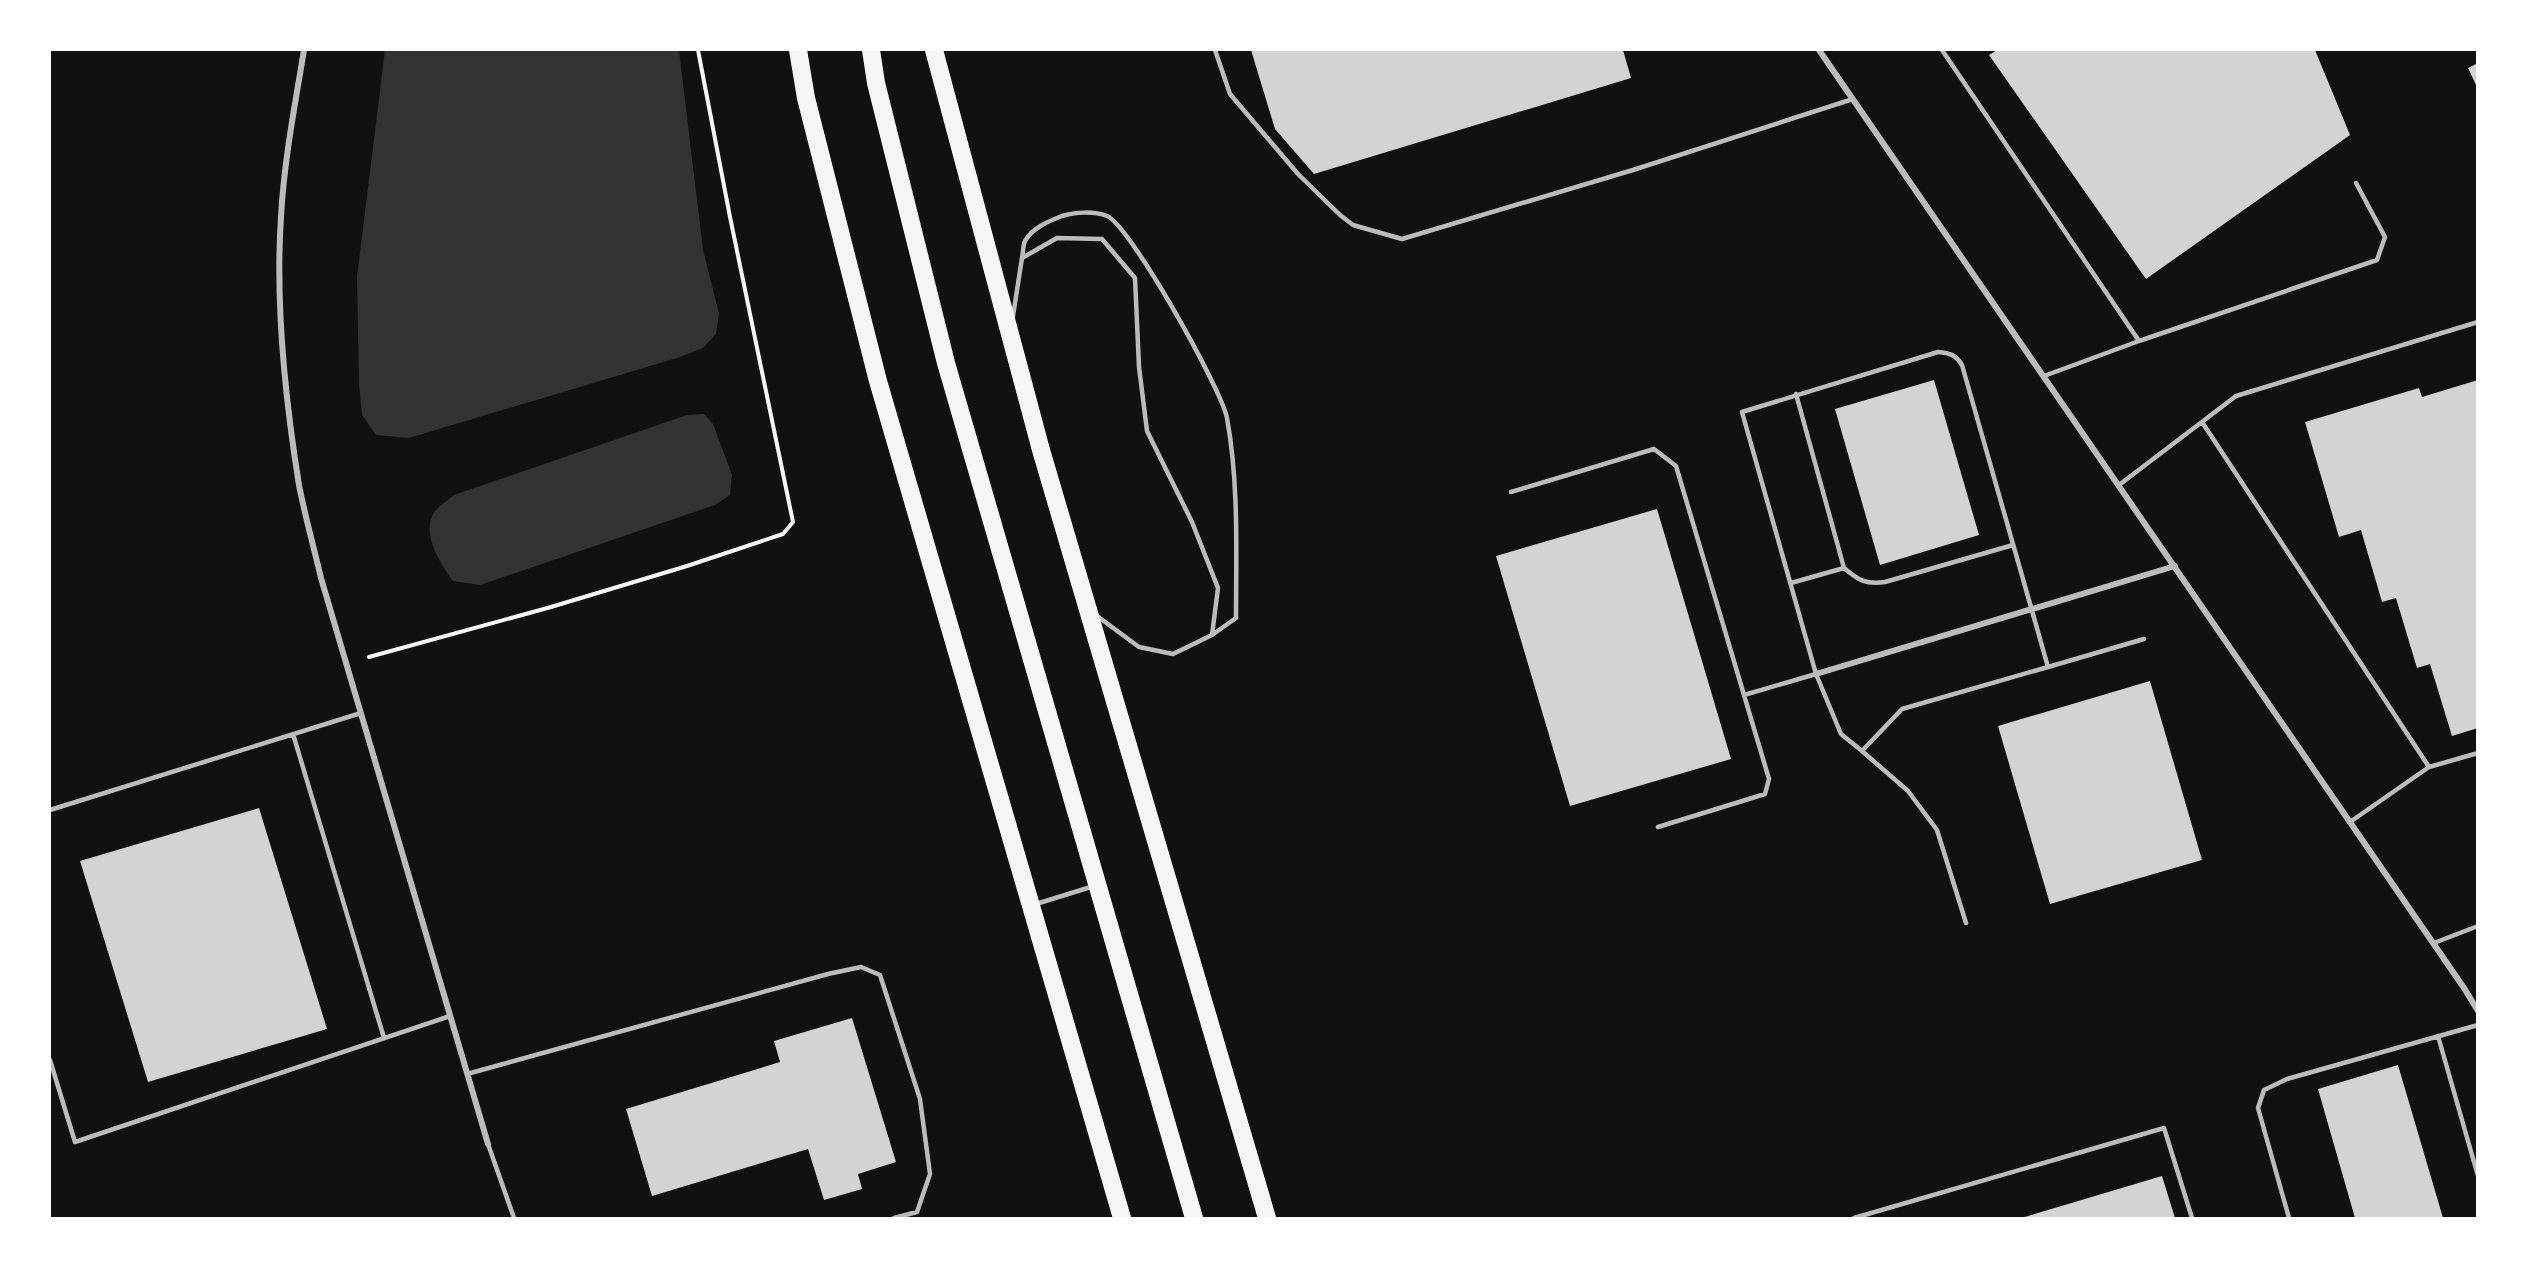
<svg xmlns="http://www.w3.org/2000/svg" width="2527" height="1268" font-family="'Playfair Display',serif">
	<style>
		.water { fill: #333 }
		.building { fill: #d3d3d3 }
		.lines { fill: none; stroke-linecap: round; stroke-linejoin: round }
		.path { stroke: #f5f5f5; stroke-width: 4 }
		.service { stroke: #bcbcbc; stroke-width: 4.5 }
		.minor { stroke: #bcbcbc; stroke-width: 6 }
		.motorway { stroke: #f5f5f5; stroke-width: 18 }
	</style>
	<rect width="100%" height="100%" fill="#111"/>
	<path class="water" d="M385,50H679L703,250L719,313L716,334L703,348L680,357L409,438L376,435L362,415L359,383L357,277Z
		M704,414L713,424L732,475L730,495L715,505L480,585L453,581C440,563 420,532 435,511C440,505 448,500 454,495L687,415Z"/>
	<path class="building" d="M1251,50H1623L1631,78L1314,174L1275,129Z
		M1997,50H2315L2350,135L2146,279L1989,55Z
		M2478,63V89L2468,68Z
		M1934,380L1979,535L1880,565L1835,409Z
		M2478,380V728L2452,736L2430,664L2417,668L2396,598L2382,602L2361,530L2339,537L2305,422L2419,388L2422,397Z
		M1657,509L1731,759L1570,806L1496,556Z
		M2150,681L2202,860L2050,904L1998,726Z
		M259,808L327,1029L148,1082L80,861Z
		M852,1018L896,1162L858,1174L862,1189L824,1200L808,1149L652,1196L626,1109L780,1062L774,1041Z
		M2398,1065L2443,1218H2355L2318,1089Z
		M2162,1176L2175,1218H2021Z"/>
	<g class="lines">
		<path class="path" d="M369,657L551,607L687,566L783,534L793,522L730,217L698,50"/>
		<path class="service" d="M1215,50L1230,94L1298,174L1340,215L1353,225L1402,239L1633,170L1853,99
			M1942,50L2139,341L2044,376
			M1022,258C1023,253 1023,245 1025,241C1032,228 1049,221 1062,216C1075,212 1094,211 1107,216C1130,225 1222,390 1227,418C1239,484 1236,552 1236,618L1212,635
			M1013,316L1022,258L1057,238L1102,239L1135,278L1139,367L1147,431L1192,522L1218,588L1212,635L1173,654L1139,647L1097,616
			M2139,341L2377,260L2385,237L2356,183
			M1938,352C1950,353 1956,355 1962,365L2048,667L1902,709L1862,751L1841,734L1816,674L1742,412Z
			M1796,394L1844,568C1858,580 1866,585 1885,582L2013,545
			M2202,422L2429,767
			M2119,485L2236,396L2478,322
			M1511,492L1654,449L1676,466L1744,695
			M1791,583L1844,568
			M2048,667L2144,639
			M293,734L384,1038
			M1862,751L1908,791L1937,830L1966,923
			M50,810L361,713
			M2350,822L2429,767L2478,753
			M1658,827L1765,794L1769,779L1744,695L1816,674
			M1036,904L1094,886
			M2434,943L2478,926
			M2438,1036L2478,1176
			M50,1060L75,1142L450,1016
			M467,1074L828,974L861,967L880,975L920,1099L930,1174L917,1212L894,1218
			M488,1144L514,1218
			M1854,1218L2164,1128L2192,1218
			M2289,1218L2258,1108L2264,1090L2287,1079L2478,1025"/>
		<path class="minor" d="M304,50C295,105 284,161 281,217C275,306 285,398 299,485C305,516 314,548 321,578L488,1144
			M1819,50L2464,988L2478,1011
			M1816,674L2175,566"/>
		<path class="motorway" d="M798,50L806,98L878,381L1122,1218
			M871,50L876,83L946,363L1194,1218
			M934,50L1041,450L1267,1218"/>
	</g>
	<rect width="2527" height="1268" fill="none" stroke="#ffffff" stroke-width="102"/>
</svg>
